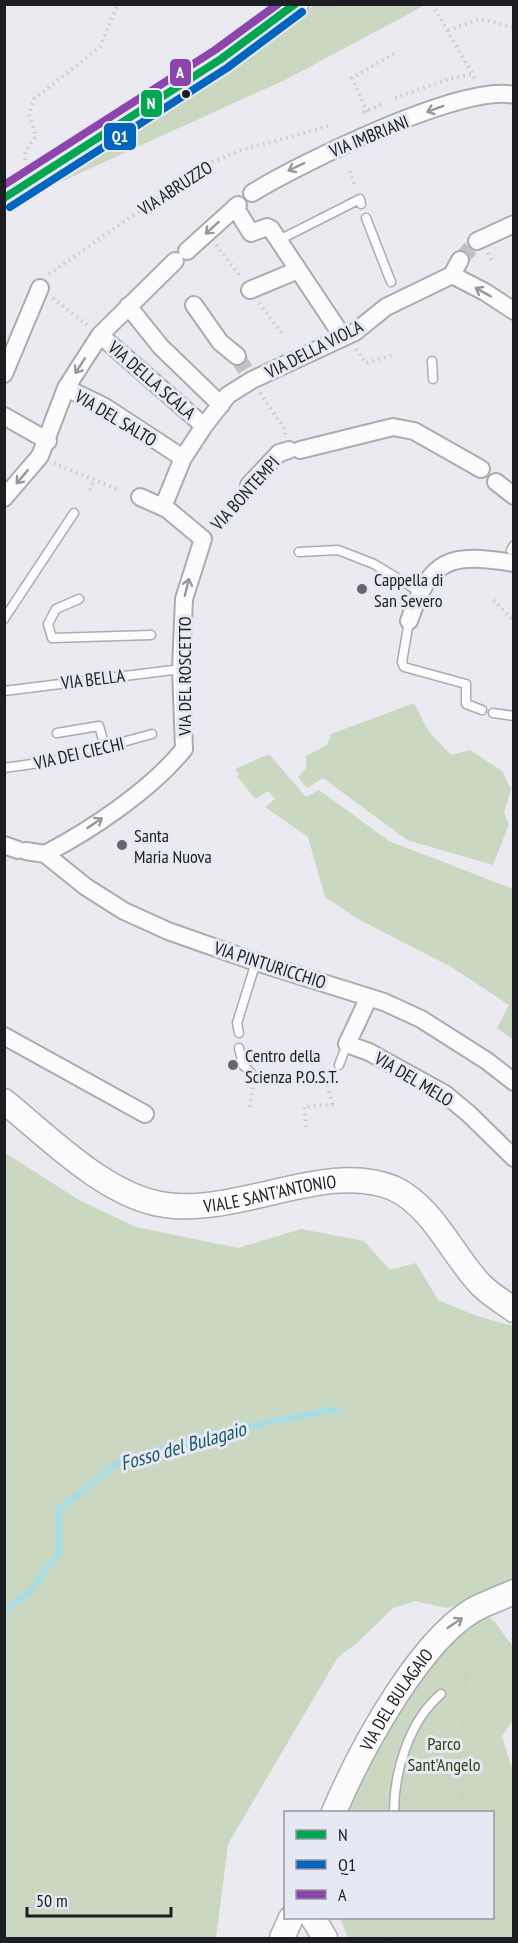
<svg xmlns="http://www.w3.org/2000/svg" width="518" height="1943" font-family="'PT Sans Narrow',sans-serif">
	<style>
		.green { fill: #cad8c1 }
		.lines { fill: none; stroke-linecap: round; stroke-linejoin: round }
		.stream { stroke: #a8dde6; stroke-width: 6 }
		.street-tunnel { stroke: #c1c1c7; stroke-width: 16; stroke-dasharray: 16 8; stroke-linecap: butt }
		.lane-casing { stroke: #ababb0; stroke-width: 11 }
		.street-casing { stroke: #ababb0; stroke-width: 20 }
		.secondary-casing { stroke: #ababb0; stroke-width: 27 }
		.path { stroke: #cacacd; stroke-width: 4; stroke-dasharray: 1.5 4.5; stroke-linecap: butt }
		.lane { stroke: #fcfcfd; stroke-width: 8 }
		.street { stroke: #fcfcfd; stroke-width: 16 }
		.secondary { stroke: #fcfcfd; stroke-width: 24 }
		.bus-1-casing { stroke: #e6e8f4; stroke-width: 12 }
		.bus-2-casing { stroke: #e6e8f4; stroke-width: 12 }
		.bus-3-casing { stroke: #e6e8f4; stroke-width: 12 }
		.bus-1 { stroke: #00a651; stroke-width: 8 }
		.bus-2 { stroke: #0065bd; stroke-width: 8 }
		.bus-3 { stroke: #8e44ad; stroke-width: 8 }
		.oneway { stroke: #98989a }
		.bus-dot { fill: #1d1e22; stroke: #e6e8f4; stroke-width: 2 }
		.poi-dot { fill: #65656a; stroke: #e6e8f4; stroke-width: 2 }
		.labels { text-anchor: middle; dominant-baseline: central; stroke-width: 6; stroke-linejoin: round; paint-order: stroke }
		.street-label { font-size: 18px; fill: #1d1e22; stroke: #e6e8f4 }
		.poi-label { font-size: 18px; fill: #1d1e22; stroke: #e6e8f4; text-anchor: start }
		.park-label { font-size: 18px; fill: #2c450e; stroke: #e6e8f4 }
		.water-label { font-size: 20px; font-style: italic; fill: #1a5a62; stroke: #e6e8f4 }
		.line-badge { stroke: #e6e8f4; stroke-width: 2 }
		.badge-label { font-size: 16px; text-anchor: middle; font-weight: bold; fill: #fff }
	</style>
	<rect width="100%" height="100%" fill="#eaeaf0"/>
	<path class="green" d="M315,5H425L287,79L23,199L143,116Z
		M414,703L428,731L451,755L470,750L502,771L511,789L504,813L509,824L493,865L407,840L323,778L307,788L298,777L306,768V756L327,745L331,734Z
		M269,754L306,797L319,790L389,841L513,889V1040L497,1028L509,1005L453,968L358,919L325,897L308,837L265,807L275,799L268,791L255,799L237,776L239,774L235,769Z
		M4,1152L79,1200L136,1227L238,1248L301,1229L364,1241L390,1270L416,1263L438,1300L477,1316L513,1326V1588L481,1593L462,1604L446,1608L416,1601L393,1608L357,1643L338,1657L228,1844L216,1938H5Z
		M485,1614L495,1622L513,1647V1720L502,1736L513,1772V1938H348L340,1918H492V1812H345C367,1758 412,1684 453,1641C462,1631 475,1623 485,1614Z"/>
	<g class="lines">
		<path class="stream" d="M4,1612L31,1590L59,1553V1509L120,1461L210,1434L337,1409"/>
		<path class="street-tunnel" d="M460,260L477,241
			M237,356L249,376"/>
		<g class="lane-casing">
			<path id="lane" d="M366,218L391,282
				M279,240L360,199L361,204
				M432,361L433,379
				M511,550L514,545
				M299,552L338,550L374,564L420,592
				M79,599L56,609L48,624L52,638L151,635
				M4,619L74,513
				M409,621L402,662L404,667L466,684V704L482,710
				M4,691L181,669
				M493,713L514,716
				M57,733L99,726L105,747
				M4,768L53,761L152,734
				M239,1033L237,1023L256,962
				M239,1048L243,1065L255,1077
				M339,1065L347,1044
				M394,1812C394,1772 409,1721 441,1694"/>
		</g>
		<g class="street-casing">
			<path id="street" d="M252,193C299,164 463,83 514,95
				M235,207L251,233L267,227L271,229L343,337
				M477,241L514,224
				M187,251L238,205
				M452,275L485,292L514,311
				M250,290L298,270
				M194,305L220,342L237,356
				M128,306L161,347L221,405
				M100,335L204,426
				M4,374L40,288
				M66,388L105,407L183,458L163,507
				M4,416L48,441
				M300,450L393,427L414,431L481,469
				M183,458L204,426L228,395L252,380L355,332L386,307L452,275L460,260
				M496,482L514,496
				M249,485L279,453L289,450
				M4,498L40,456L66,388L100,335L175,261
				M409,621C431,557 450,553 514,563
				M4,845L18,850
				M26,851L45,854L86,887L124,911L168,931L256,962L384,1002L421,1019L487,1061L514,1082
				M45,854C91,830 151,790 184,749L181,669L184,599L203,539L167,509L140,497
				M369,997L347,1044L369,1052L445,1094L469,1114L514,1158
				M4,1036L145,1114"/>
		</g>
		<g class="secondary-casing">
			<g id="secondary">
				<path d="M4,198L221,59L296,4"/>
				<path id="s1" d="M4,1101C47,1136 100,1190 155,1203C231,1221 324,1159 393,1188C433,1206 452,1255 481,1285C491,1295 503,1302 514,1310"/>
				<path d="M488,1603L514,1592"/>
				<path id="s2" d="M334,1812C359,1753 423,1631 483,1605"/>
				<path d="M313,1918L325,1938"/>
				<path d="M282,1938L291,1918"/>
			</g>
		</g>
		<path class="path" d="M432,4L477,82
			M312,19L334,4
			M448,30L480,19L514,27
			M395,98L448,79L473,74
			M363,112L385,103
			M367,112L352,78L397,52
			M25,160L26,150L36,136L29,114L34,99L100,47L118,4
			M350,171L355,187
			M216,245L241,277
			M488,253L493,264
			M49,274L205,165L239,151L332,125
			M53,298L87,325
			M259,303L284,336
			M356,349L366,363L392,355
			M260,393L286,431L285,435
			M54,463L119,490
			M90,490L94,481
			M212,527L238,496
			M494,600L514,622
			M267,1078L327,1083L333,1074
			M250,1107L253,1087
			M306,1127L304,1107L332,1104L327,1083
			M450,1686L508,1646L514,1638
			M464,1812L458,1767L467,1671
			M492,1911L503,1938
			M390,1938L391,1918"/>
		<use href="#lane" class="lane"/>
		<use href="#street" class="street"/>
		<use href="#secondary" class="secondary"/>
		<g class="bus-1-casing">
			<path id="bus-1" d="M4,198L221,59L295,4"/>
		</g>
		<g class="bus-2-casing">
			<path id="bus-2" d="M10,207L227,68L302,12"/>
		</g>
		<g class="bus-3-casing">
			<path id="bus-3" d="M4,185L215,50L278,4"/>
		</g>
		<use href="#bus-1" class="bus-1"/>
		<use href="#bus-2" class="bus-2"/>
		<use href="#bus-3" class="bus-3"/>
	</g>
	<defs><path id="oneway-shaft" d="M-6 0H5M1.5-3L5.5 0L1.5 3" fill="none" stroke-width="1.6" stroke-linecap="round" stroke-linejoin="round" transform="scale(1.5)"/></defs>
	<g class="oneway">
		<use href="#oneway-shaft" transform="translate(435 109) rotate(160)"/>
		<use href="#oneway-shaft" transform="translate(296 167) rotate(154)"/>
		<use href="#oneway-shaft" transform="translate(212 228) rotate(138)"/>
		<use href="#oneway-shaft" transform="translate(483 292) rotate(-151)"/>
		<use href="#oneway-shaft" transform="translate(80 366) rotate(122)"/>
		<use href="#oneway-shaft" transform="translate(22 477) rotate(130)"/>
		<use href="#oneway-shaft" transform="translate(187 587) rotate(-76)"/>
		<use href="#oneway-shaft" transform="translate(95 823) rotate(-34)"/>
		<use href="#oneway-shaft" transform="translate(455 1623) rotate(-34)"/>
	</g>
	<circle class="bus-dot" cx="186" cy="94" r="5"/>
	<g class="poi-dot">
		<circle cx="362" cy="589" r="6"/>
		<circle cx="122" cy="845" r="6"/>
		<circle cx="233" cy="1065" r="6"/>
	</g>
	<g class="labels">
		<g class="street-label">
			<text transform="translate(369 136) rotate(-22)">VIA IMBRIANI</text>
			<text transform="translate(175 188) rotate(-33)">VIA ABRUZZO</text>
			<text transform="translate(314 349) rotate(-27)">VIA DELLA VIOLA</text>
			<text transform="translate(152 380) rotate(41)">VIA DELLA SCALA</text>
			<text transform="translate(116 418) rotate(31)">VIA DEL SALTO</text>
			<text transform="translate(245 493) rotate(-48)">VIA BONTEMPI</text>
			<text transform="translate(184 676) rotate(-90)">VIA DEL ROSCETTO</text>
			<text transform="translate(93 679) rotate(-7)">VIA BELLA</text>
			<text transform="translate(79 753) rotate(-13)">VIA DEI CIECHI</text>
			<text transform="translate(270 965) rotate(18)">VIA PINTURICCHIO</text>
			<text transform="translate(414 1079) rotate(31)">VIA DEL MELO</text>
			<text stroke="none"><textPath href="#s1" startOffset="300">VIALE SANT'ANTONIO</textPath></text>
			<text stroke="none"><textPath href="#s2" startOffset="129">VIA DEL BULAGAIO</textPath></text>
		</g>
		<g class="poi-label">
			<text x="374" y="579">Cappella di<tspan x="374" dy="21">San Severo</tspan></text>
			<text x="134" y="835">Santa<tspan x="134" dy="21">Maria Nuova</tspan></text>
			<text x="245" y="1055">Centro della<tspan x="245" dy="21">Scienza P.O.S.T.</tspan></text>
		</g>
		<g class="park-label">
			<text x="444" y="1743">Parco<tspan x="444" dy="21">Sant'Angelo</tspan></text>
		</g>
		<g class="water-label">
			<text transform="translate(183 1446) rotate(-16)">Fosso del Bulagaio</text>
		</g>
	</g>
	<g class="line-badge">
		<rect x="169" y="58" width="23" height="29" rx="6" fill="#8e44ad"/>
		<rect x="140" y="89" width="23" height="29" rx="6" fill="#00a651"/>
		<rect x="103" y="122" width="34" height="29" rx="6" fill="#0065bd"/>
	</g>
	<g class="badge-label">
		<text x="180" y="78">A</text>
		<text x="151" y="109">N</text>
		<text x="120" y="142">Q1</text>
	</g>
	<rect width="518" height="1943" fill="none" stroke="#1d1e22" stroke-width="12"/>
	<rect x="284" y="1811" width="210" height="108" fill="#e6e8f4" stroke="#9697a0" stroke-width="1.5"/>
	<rect x="296" y="1830" width="30" height="9" fill="#00a651" stroke="#9697a0" stroke-width="1.5"/>
	<text x="338" y="1841" font-size="18" fill="#1d1e22">N</text>
	<rect x="296" y="1860" width="30" height="9" fill="#0065bd" stroke="#9697a0" stroke-width="1.5"/>
	<text x="338" y="1871" font-size="18" fill="#1d1e22">Q1</text>
	<rect x="296" y="1890" width="30" height="9" fill="#8e44ad" stroke="#9697a0" stroke-width="1.5"/>
	<text x="338" y="1901" font-size="18" fill="#1d1e22">A</text>
	<path d="M27 1907v9h144v-9" fill="none" stroke="#1d1e22" stroke-width="3"/>
	<text x="36" y="1907" font-size="18" fill="#1d1e22" stroke="#e6e8f4" stroke-width="4.5" paint-order="stroke">50 m</text>
</svg>
